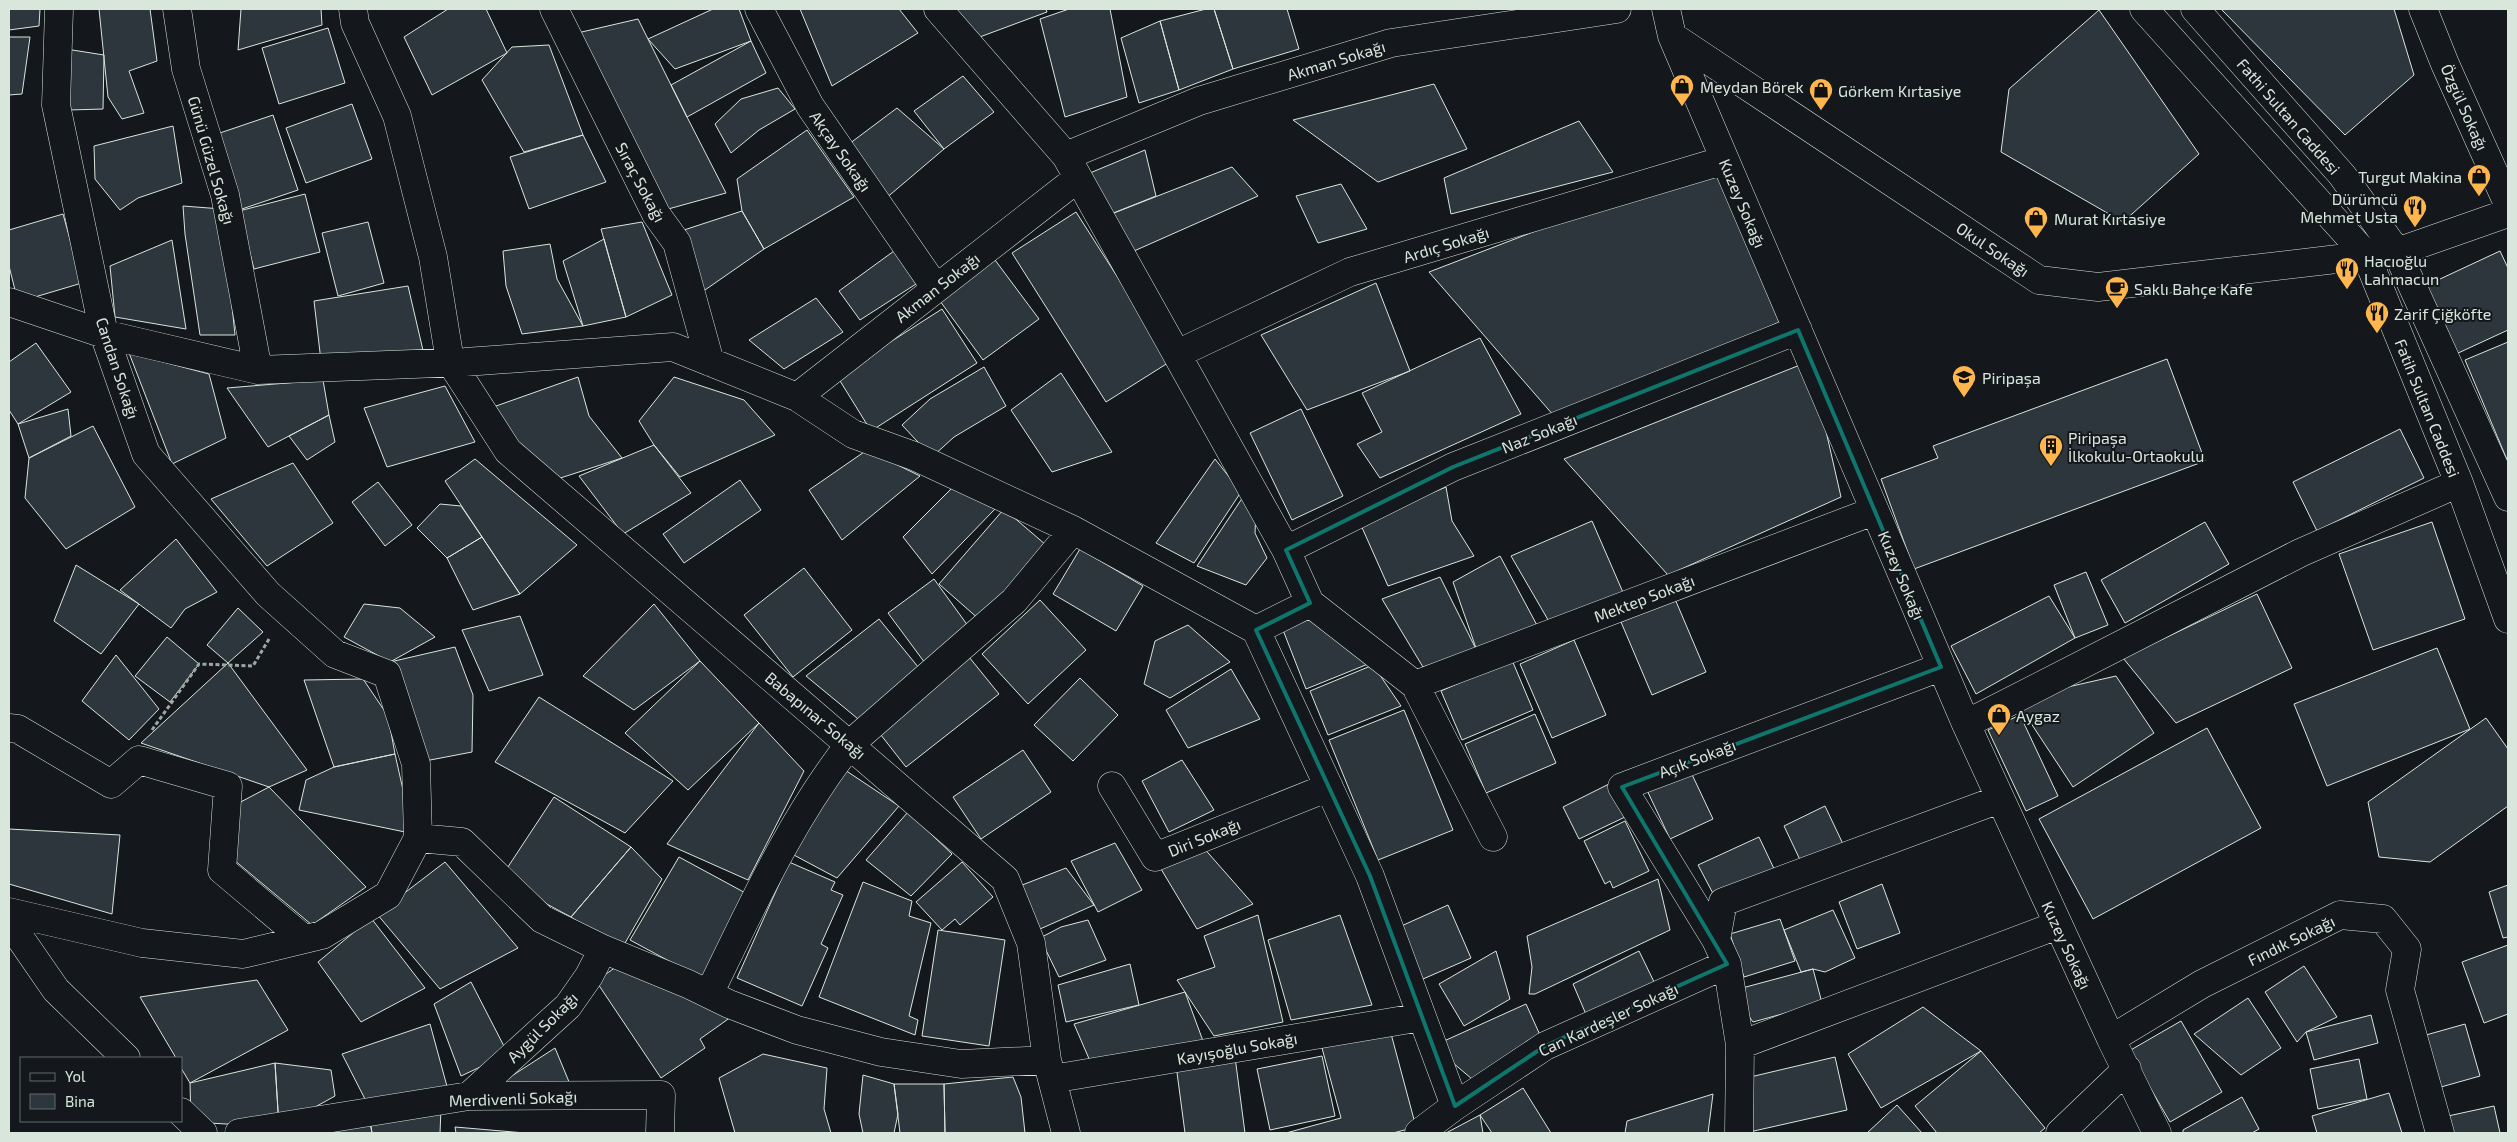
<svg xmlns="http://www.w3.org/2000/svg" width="2517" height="1142" font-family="'Exo 2',sans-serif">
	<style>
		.building { fill: #2c363c; stroke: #d8e6dc }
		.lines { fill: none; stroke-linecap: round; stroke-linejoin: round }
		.minor-casing { stroke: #d8e6dc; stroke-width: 29 }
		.path { stroke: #9da8a2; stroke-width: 3; stroke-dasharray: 4 2.5; stroke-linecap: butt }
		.minor { stroke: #14181c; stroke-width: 28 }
		.marked { fill: none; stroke: #0f766e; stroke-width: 4; stroke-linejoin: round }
		.labels { text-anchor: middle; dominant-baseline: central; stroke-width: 4; stroke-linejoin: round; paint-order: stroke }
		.street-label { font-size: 16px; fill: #d8e6dc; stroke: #14181c }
		.poi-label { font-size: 16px; fill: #d8e6dc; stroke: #14181c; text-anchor: start }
	</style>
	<rect width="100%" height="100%" fill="#14181c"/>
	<path class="building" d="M9,9H40L39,26L9,30Z
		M99,9H150L157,61L129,71L144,113L122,119L108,97Z
		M241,9H321L322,25L238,50Z
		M448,9H486L507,53L432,95L404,37Z
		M713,9H739L751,41L675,69L648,39Z
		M800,9H899L918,33L832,86Z
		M953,9H1046L1047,12L977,38Z
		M1069,9H1110L1127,97L1065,117L1040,19Z
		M1206,9H1214L1233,69L1179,90L1160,21Z
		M1214,9H1287L1299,49L1233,69Z
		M2221,9H2394L2414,75L2345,135Z
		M2099,10L2199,154L2123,222L2001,152L2009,89Z
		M638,19L687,117L726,193L661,211L573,34Z
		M1160,21L1179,90L1139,103L1121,38Z
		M328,28L345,83L279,104L262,48Z
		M9,37H30L22,94L9,95Z
		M751,41L766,73L687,117L671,85Z
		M549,45L583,135L524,152L482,80L512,47Z
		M66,49L104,55L103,109L69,110Z
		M963,76L994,112L944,149L914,111Z
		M1434,84L1467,149L1378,182L1293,120Z
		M778,88L795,109L759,130L731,153L715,124L741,99Z
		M352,104L372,159L306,183L286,128Z
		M897,108L944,149L878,205L841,150Z
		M273,115L298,190L236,211L211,136Z
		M1579,121L1613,172L1451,214L1444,178Z
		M173,126L182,183L138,198L120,210L95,179L94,146Z
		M807,130L854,197L764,249L742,211L737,179Z
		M583,135L606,182L529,209L510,157Z
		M1145,150L1156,196L1101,218L1078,178Z
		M1710,164L1792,316L1561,424L1429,272Z
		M1232,167L1258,196L1134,251L1101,218Z
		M1341,184L1367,229L1318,243L1296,196Z
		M305,194L320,252L254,269L239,211Z
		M183,206L222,209L235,335H200L185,234Z
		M742,211L764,249L692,299L684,230Z
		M1076,212L1171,361L1106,402L1012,253Z
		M63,214L82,283L18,302L9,266V230Z
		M368,222L384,283L338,296L322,233Z
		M642,222L672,295L626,317L601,229Z
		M604,239L626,317L583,326L563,261Z
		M172,240L186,329L115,317L110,266Z
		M550,244L557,279L583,326L522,334L506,286L503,251Z
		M894,251L916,284L860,320L839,291Z
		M2500,251L2508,268V330L2456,354L2425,286Z
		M995,260L1039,319L983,360L940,301Z
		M1376,283L1410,371L1307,410L1261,335Z
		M408,286L425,359L321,361L314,301Z
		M816,298L843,332L784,369L749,340Z
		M942,309L977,363L871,431L837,376Z
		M1480,338L1521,414L1380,478L1357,444L1382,432L1362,393Z
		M2508,342V462L2465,360Z
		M36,343L71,392L18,424L9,410V362Z
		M129,353L209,374L226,438L172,464Z
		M2167,359L2205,461L1914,569L1881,479L1938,458L1933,446Z
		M1810,361L1841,497L1668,575L1564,459Z
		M984,367L1006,406L954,437L932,457L902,425L930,399Z
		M1061,373L1112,452L1052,472L1011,410Z
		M578,377L589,416L622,458L545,483L482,411Z
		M674,377L744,400L775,435L680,477L654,445L639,421Z
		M323,380L329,415L268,447L227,388Z
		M445,386L475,442L387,467L364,408Z
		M68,409L71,436L29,458L18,424Z
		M1301,409L1343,496L1292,520L1250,433Z
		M329,415L335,442L307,460L289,436Z
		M93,426L135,507L66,549L25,498L29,458Z
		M2400,429L2424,478L2317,531L2293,482Z
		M654,445L691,493L623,534L579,476Z
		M867,450L920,476L842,540L809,490Z
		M475,459L577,545L520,594L445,481Z
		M1215,459L1241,492L1194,563L1156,543Z
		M293,463L333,523L267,566L211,499Z
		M740,480L761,510L684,563L663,534Z
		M378,482L412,525L385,546L352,502Z
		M1446,487L1452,521L1474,556L1388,586L1360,523Z
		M952,488L995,509L932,574L903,537Z
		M1243,497L1256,510L1255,533L1267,558L1246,585L1197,566Z
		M440,504L461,506L482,537L447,558L417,528Z
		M1004,509L1046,545L980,620L939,584Z
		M1592,521L1625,597L1551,625L1511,556Z
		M2205,522L2229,564L2125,623L2101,580Z
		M2432,522L2465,619L2373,650L2339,554Z
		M482,537L520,594L473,610L447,558Z
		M176,539L217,592L185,609L171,628L120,590Z
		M1080,549L1143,586L1116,631L1053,594Z
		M1500,556L1539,629L1477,651L1453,582Z
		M76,565L139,604L101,654L54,621Z
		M804,568L852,630L793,677L744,615Z
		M2086,572L2108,625L2075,638L2054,585Z
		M1440,577L1477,651L1423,667L1382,599Z
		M934,579L971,630L925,663L888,613Z
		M2257,594L2292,668L2176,723L2123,658Z
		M2049,596L2075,638L1976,694L1951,646Z
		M1675,599L1706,672L1652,695L1621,622Z
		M1040,600L1086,650L1028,704L982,654Z
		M364,604L400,608L435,637L390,662L344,637Z
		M654,604L700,661L634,710L583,676Z
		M238,608L263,632L228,663L207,645Z
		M520,616L543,675L489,691L462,630Z
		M879,619L923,673L863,723L806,676Z
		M1310,619L1368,664L1306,689L1283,630Z
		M1188,625L1230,662L1170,698L1144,684L1155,641Z
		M167,637L199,664L170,702L135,676Z
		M1574,640L1606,715L1552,738L1520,664Z
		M455,647L473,695L472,752L425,761L390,662Z
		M2437,648L2470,729L2327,786L2294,704Z
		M116,655L159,709L129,740L82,701Z
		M969,657L999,694L906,767L877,730Z
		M1512,660L1533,710L1462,740L1441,691Z
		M700,661L759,723L688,790L625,733Z
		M228,663L307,770L269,787L141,743Z
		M1373,665L1401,706L1328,735L1310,691Z
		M1231,669L1260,719L1188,748L1166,710Z
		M2116,676L2154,733L2073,787L2015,699Z
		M1080,678L1118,715L1073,761L1034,725Z
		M363,679L388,716L395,754L334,767L304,680Z
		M539,697L673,781L625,833L495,762Z
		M1404,710L1453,830L1378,860L1329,740Z
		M1535,714L1556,763L1486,793L1465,744Z
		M2020,715L2058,796L2026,811L1988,730Z
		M2486,718L2508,749V806L2430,862L2379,857L2368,802Z
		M759,723L804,771L748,880L667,844Z
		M2207,728L2261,828L2093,919L2039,819Z
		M1023,750L1051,792L981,839L953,797Z
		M395,754L403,790L405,832L299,810L306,780L334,767Z
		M1182,760L1214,810L1169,832L1142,781Z
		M1688,766L1713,819L1670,839L1645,786Z
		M845,770L899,806L837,878L792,854Z
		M1609,784L1625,817L1579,839L1563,807Z
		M269,787L366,887L312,925L234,860L235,805Z
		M554,797L631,847L571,917L500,879Z
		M1825,806L1843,844L1802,864L1784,826Z
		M908,812L952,854L911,896L866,860Z
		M1625,821L1649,871L1613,888L1610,881L1605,884L1584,841Z
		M9,829L120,835L112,914L9,884Z
		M1759,837L1776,873L1717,901L1698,865Z
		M1115,843L1142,890L1098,912L1071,861Z
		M1202,846L1253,904L1197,929L1161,869Z
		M631,847L662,879L621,950L571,917Z
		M679,857L751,896L708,982L630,940Z
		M445,862L518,948L440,989L377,914Z
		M789,862L835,882L831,890L843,895L821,944L828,948L802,1006L737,978Z
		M962,862L993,897L960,925L955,919L942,930L916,902Z
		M1066,868L1094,905L1040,929L1017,887Z
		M1658,879L1670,930L1535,994H1529L1532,967L1527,936Z
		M863,882L912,901L909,916L931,923L909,1016L918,1020L915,1035L819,997Z
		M1882,884L1900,933L1857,949L1839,902Z
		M2508,885V937L2503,938L2489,892Z
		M1448,905L1471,958L1423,979L1399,927Z
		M1833,910L1855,958L1825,972L1813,969L1801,972L1784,930Z
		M1258,915L1283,1022L1214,1036L1177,980L1215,967L1204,936Z
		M1340,915L1372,1005L1291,1020L1268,940Z
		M371,918L425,988L361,1022L318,962Z
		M1780,919L1795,961L1744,977L1730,934Z
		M1088,920L1106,960L1059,977L1040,938L1061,927Z
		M938,930L1005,940L989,1046L922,1036Z
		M2508,945V1014L2484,1023L2462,962Z
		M1496,951L1510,999L1464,1026L1439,984Z
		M1639,951L1657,988L1588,1019L1573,984Z
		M1130,964L1139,1005L1066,1022L1058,985Z
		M2304,966L2337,1017L2306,1032L2297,1042L2265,992Z
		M616,967L731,1017L700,1039L705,1048L661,1078L596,981Z
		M1813,969L1822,1003L1753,1022L1731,991Z
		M257,980L288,1030L190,1083L181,1068V1058H176L140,997Z
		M471,982L508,1054L461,1076L434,1004Z
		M1185,992L1203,1041L1090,1061L1074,1024Z
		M2248,998L2281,1048L2241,1075L2194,1034Z
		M1526,1004L1545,1046L1472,1079L1433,1046Z
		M1923,1007L1981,1051L1881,1108L1848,1054Z
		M2371,1015L2378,1043L2314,1060L2306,1032Z
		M2181,1021L2222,1092L2170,1122L2129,1051Z
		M430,1024L448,1090L366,1101L342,1054Z
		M2465,1024L2480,1076L2441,1087L2426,1035Z
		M1390,1030L1416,1127L1393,1133H1286L1341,1118L1322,1048Z
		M555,1048L572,1089L490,1090Z
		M1981,1051L2045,1128L2039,1133H1937L1915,1106Z
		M763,1054L827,1068L824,1109L831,1133H735L719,1078Z
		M1322,1056L1335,1116L1270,1130L1257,1069Z
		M1235,1057L1245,1133H1185L1176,1065Z
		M1835,1057L1847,1110L1745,1133L1746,1078Z
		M2359,1059L2367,1099L2318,1109L2310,1069Z
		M275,1063L331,1070L335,1096L279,1127Z
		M275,1063L279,1127L191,1122L190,1083Z
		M863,1075L894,1084L898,1114L894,1133H863L859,1114Z
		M1013,1077L1021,1097L1025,1133H945L944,1084Z
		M894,1084H944L945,1133H900Z
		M1523,1088L1551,1133H1492L1480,1115Z
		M2389,1093L2402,1133H2317L2312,1116Z
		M1713,1094L1708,1133H1625L1627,1121Z
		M2242,1097L2259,1129L2252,1133H2183V1130Z
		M1897,1105L1922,1133H1867Z
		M2494,1106L2500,1133H2451L2448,1116Z
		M441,1109L440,1133H372L370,1121Z
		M1480,1115L1483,1133H1446Z
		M370,1121L372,1133H328L327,1132Z
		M455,1127L525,1133H456Z"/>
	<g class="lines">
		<g class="minor-casing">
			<path id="minor" d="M177,9L186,69L225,195L258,370
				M353,9L355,23L397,116L433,257L450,361L508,451L1005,879L1031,943L1047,1060L1066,1133
				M554,9L656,214L677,243L710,362
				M759,9L810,106L935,287
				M938,9L1066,156L1286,550L1310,603L1415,685L1493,837
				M1666,9L1672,36L1966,724L2111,1039L2157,1133
				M2144,9L2366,255L2459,483L2508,619
				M2195,9L2342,175L2397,252L2508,497
				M2423,9L2445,64L2508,204
				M1672,36L2039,280L2098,287L2397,252L2508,213
				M1066,156L1199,101L1391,43L1617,9
				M9,302L104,334L258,370L465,362L673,347L797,397L853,434L914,456L1073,530L1256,630L1370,876L1455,1106
				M1177,354L1350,272L1725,160
				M797,397L1078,178
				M1286,550L1453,467L1798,330
				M1256,630L1310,603
				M1415,685L1874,511
				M1966,724L2300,553L2459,483
				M9,728L18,729L111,784L139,760L228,786L222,870L304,939
				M1112,786L1155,857L1329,787
				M2000,799L1723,902L1716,940L1727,964L1740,1045L2058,925
				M418,838L462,842L542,919L603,949L688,984L729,1004L797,1030L881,1052L961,1064L1047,1060
				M9,912L142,943L243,954L322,935L388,895L418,838L416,764L387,674L335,654L268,594L146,454L104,334L56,105L59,9
				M9,922L56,990L126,1058
				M1716,940L1622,787L1941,667
				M709,994C751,908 791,819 850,744L1014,601L1073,530
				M2111,1039L2202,984L2340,915L2383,919L2407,949L2400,990L2440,1133
				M1052,1079L1422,1017
				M469,1096L568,1006L589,976L603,949
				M181,1112L203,1133
				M239,1133L469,1096L661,1095L660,1133
				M1419,1133L1455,1106L1545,1046L1727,964
				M1739,1133L1740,1045
				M2060,1133L2127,1069"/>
		</g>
		<path class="path" d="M152,730L199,664L253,666L269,639"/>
		<use href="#minor" class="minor"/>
	</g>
	<path class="marked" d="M1798,330L1941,667L1622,787L1727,964L1545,1046L1455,1106L1370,876L1256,630L1310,603L1286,550L1453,467Z"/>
	<defs>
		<g id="shop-pin" transform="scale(1.25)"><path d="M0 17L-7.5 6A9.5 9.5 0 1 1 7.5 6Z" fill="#ffb74d" stroke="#14181c"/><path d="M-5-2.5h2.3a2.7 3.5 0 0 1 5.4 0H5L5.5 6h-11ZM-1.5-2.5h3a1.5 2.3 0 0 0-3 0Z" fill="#111"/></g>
		<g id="restaurant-pin" transform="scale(1.25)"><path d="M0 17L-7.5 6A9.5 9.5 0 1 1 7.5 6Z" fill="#ffb74d" stroke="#14181c"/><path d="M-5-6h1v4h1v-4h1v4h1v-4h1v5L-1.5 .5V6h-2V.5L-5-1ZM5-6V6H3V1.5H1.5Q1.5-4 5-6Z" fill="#111"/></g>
		<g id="cafe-pin" transform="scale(1.25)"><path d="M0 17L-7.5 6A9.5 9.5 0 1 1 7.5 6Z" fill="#ffb74d" stroke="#14181c"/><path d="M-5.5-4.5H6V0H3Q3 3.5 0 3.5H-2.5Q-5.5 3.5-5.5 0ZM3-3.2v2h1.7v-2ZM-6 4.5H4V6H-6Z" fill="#111"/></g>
		<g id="school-pin" transform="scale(1.25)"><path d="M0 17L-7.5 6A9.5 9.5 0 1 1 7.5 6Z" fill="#ffb74d" stroke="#14181c"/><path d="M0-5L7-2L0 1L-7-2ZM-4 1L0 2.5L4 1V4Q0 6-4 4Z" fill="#111"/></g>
		<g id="building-pin" transform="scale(1.25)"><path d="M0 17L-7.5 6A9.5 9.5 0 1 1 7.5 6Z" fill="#ffb74d" stroke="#14181c"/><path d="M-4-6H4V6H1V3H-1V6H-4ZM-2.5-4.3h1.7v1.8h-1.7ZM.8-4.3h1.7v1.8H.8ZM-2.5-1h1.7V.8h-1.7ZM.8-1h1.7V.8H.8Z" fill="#111"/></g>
	</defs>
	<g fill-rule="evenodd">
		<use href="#shop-pin" x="1682" y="86"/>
		<use href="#shop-pin" x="1821" y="90"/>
		<use href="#shop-pin" x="2479" y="176"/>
		<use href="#restaurant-pin" x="2415" y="207"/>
		<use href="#shop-pin" x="2036" y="218"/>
		<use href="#restaurant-pin" x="2347" y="269"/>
		<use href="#cafe-pin" x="2117" y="288"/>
		<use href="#restaurant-pin" x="2377" y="313"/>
		<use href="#school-pin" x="1964" y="377"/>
		<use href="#building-pin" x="2051" y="446"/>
		<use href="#shop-pin" x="1999" y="715"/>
	</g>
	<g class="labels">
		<g class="street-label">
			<text transform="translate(1336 60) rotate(-17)">Akman Sokağı</text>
			<text transform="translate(2465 107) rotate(66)">Özgül Sokağı</text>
			<text transform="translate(2289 116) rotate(49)">Fathi Sultan Caddesi</text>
			<text transform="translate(841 151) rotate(55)">Akçay Sokağı</text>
			<text transform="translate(212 160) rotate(74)">Günü Güzel Sokağı</text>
			<text transform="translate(641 182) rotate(62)">Sıraç Sokağı</text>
			<text transform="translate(1743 203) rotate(67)">Kuzey Sokağı</text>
			<text transform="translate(1446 244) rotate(-17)">Ardıç Sokağı</text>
			<text transform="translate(1993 249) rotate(34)">Okul Sokağı</text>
			<text transform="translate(937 287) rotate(-38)">Akman Sokağı</text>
			<text transform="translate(118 368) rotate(72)">Candan Sokağı</text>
			<text transform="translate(2428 408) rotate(68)">Fatih Sultan Caddesi</text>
			<text transform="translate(1539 433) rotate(-22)">Naz Sokağı</text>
			<text transform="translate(1902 575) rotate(67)">Kuzey Sokağı</text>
			<text transform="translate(1644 598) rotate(-21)">Mektep Sokağı</text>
			<text transform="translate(816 715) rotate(40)">Babapınar Sokağı</text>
			<text transform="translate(1697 758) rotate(-21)">Açık Sokağı</text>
			<text transform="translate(1204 837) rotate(-22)">Diri Sokağı</text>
			<text transform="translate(2291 940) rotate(-26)">Fındık Sokağı</text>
			<text transform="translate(2067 945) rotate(65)">Kuzey Sokağı</text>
			<text transform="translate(1608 1019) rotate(-25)">Can Kardeşler Sokağı</text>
			<text transform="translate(542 1027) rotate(-45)">Aygül Sokağı</text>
			<text transform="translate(1237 1048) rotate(-10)">Kayışoğlu Sokağı</text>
			<text transform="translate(513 1098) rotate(-2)">Merdivenli Sokağı</text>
		</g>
		<g class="poi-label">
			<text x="1700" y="86">Meydan Börek</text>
			<text x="1838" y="90">Görkem Kırtasiye</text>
			<text x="2462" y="176" text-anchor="end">Turgut Makina</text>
			<text x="2398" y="198" text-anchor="end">Dürümcü<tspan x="2398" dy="18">Mehmet Usta</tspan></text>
			<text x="2054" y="218">Murat Kırtasiye</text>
			<text x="2364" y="260">Hacıoğlu<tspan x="2364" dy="18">Lahmacun</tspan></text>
			<text x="2134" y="288">Saklı Bahçe Kafe</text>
			<text x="2394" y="313">Zarif Çiğköfte</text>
			<text x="1982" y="377">Piripaşa</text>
			<text x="2068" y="437">Piripaşa<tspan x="2068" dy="18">İlkokulu-Ortaokulu</tspan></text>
			<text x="2016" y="715">Aygaz</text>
		</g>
	</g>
	<rect width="2517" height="1142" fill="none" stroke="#d8e6dc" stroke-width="20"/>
	<rect x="20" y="1057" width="162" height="65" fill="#14181c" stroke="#626a69"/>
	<rect x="30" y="1073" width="25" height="8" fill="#14181c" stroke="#626a69"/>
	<text x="65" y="1082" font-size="15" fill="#d8e6dc">Yol</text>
	<rect x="30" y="1094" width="25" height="15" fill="#2c363c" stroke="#626a69"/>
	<text x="65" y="1107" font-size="15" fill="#d8e6dc">Bina</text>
</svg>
